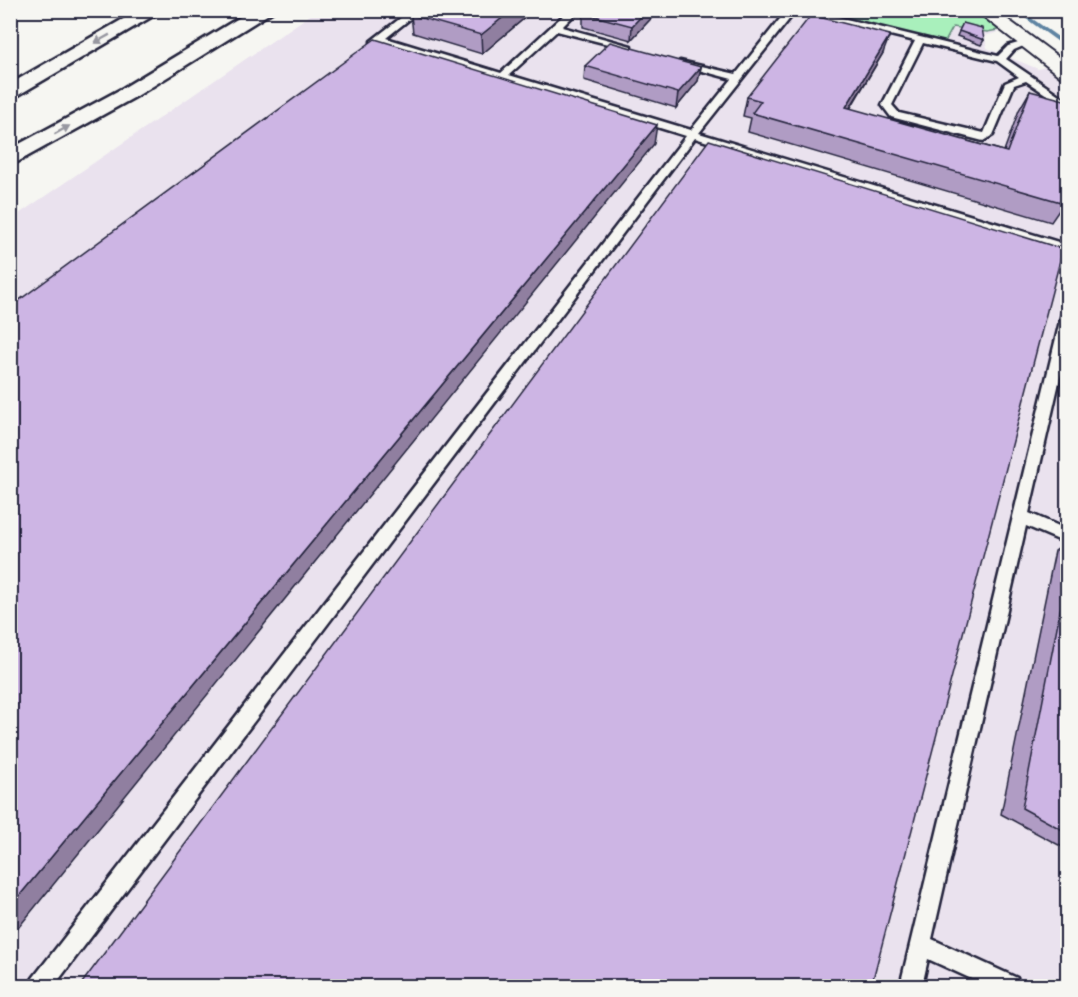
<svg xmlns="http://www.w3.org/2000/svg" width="1078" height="997" font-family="'Balsamiq Sans',sans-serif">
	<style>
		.built { fill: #eae2ee }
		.green { fill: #a9f0bc; stroke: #66897c; stroke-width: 1.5 }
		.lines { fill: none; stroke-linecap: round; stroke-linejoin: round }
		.stream { fill: #5e84a2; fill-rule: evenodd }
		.service-casing { stroke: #22223b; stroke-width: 5 }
		.minor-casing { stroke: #22223b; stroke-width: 4 }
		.primary-casing { stroke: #22223b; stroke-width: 5 }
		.service { fill: #f6f6f2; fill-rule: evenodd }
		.minor { fill: #f6f6f2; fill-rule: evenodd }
		.primary { fill: #f6f6f2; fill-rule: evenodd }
		.wall { fill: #b09cc4; stroke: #22223b; stroke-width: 1.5 }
		.shaded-wall { fill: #907fa0; stroke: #22223b; stroke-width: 1.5 }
		.building { fill: #cdb5e4; stroke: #22223b; stroke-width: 1.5 }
		.oneway { fill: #9797a0 }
	</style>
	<rect width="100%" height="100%" fill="#f6f6f2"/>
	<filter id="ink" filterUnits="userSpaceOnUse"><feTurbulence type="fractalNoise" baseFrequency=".0167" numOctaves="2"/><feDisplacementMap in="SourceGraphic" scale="12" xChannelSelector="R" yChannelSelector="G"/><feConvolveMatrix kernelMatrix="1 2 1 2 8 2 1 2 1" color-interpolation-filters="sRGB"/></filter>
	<g filter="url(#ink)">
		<path class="built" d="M316,11H970L999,32L985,36L987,48L1038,69L1045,67L1067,84V986H11L10,220Z"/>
		<path class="green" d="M812,11H977L1003,29L987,32L953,27L945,42Z"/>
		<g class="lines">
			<path class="stream" d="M1014,10H1020L1068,44V49Z"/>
			<g class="service-casing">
				<path id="service" d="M411,10H421L386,38L501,73L569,10H579L562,27L631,46V50L557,31L509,75L691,130L732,79L680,65V61L736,74L787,10H809L998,56L1008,46L1028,40V44L1014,50L1006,59L1068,101V109L1026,81L1014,85L993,135L983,141L891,117L882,105L915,41L795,12L699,133L1068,245V253L695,138L54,986H30L33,978L686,136L381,42L371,45V41ZM923,43L997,61L1019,77L1005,83L984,133L899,113L892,105Z
					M1068,309V343L1029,513L1068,530V544L1026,526L932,939L1017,978L1020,986H987L928,959L922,986H900L1062,313Z"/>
			</g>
			<g class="minor-casing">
				<path id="minor" d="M975,10H995L1068,64V79L1061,77Z"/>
			</g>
			<g class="primary-casing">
				<path id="primary" d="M139,10H163L10,100V84Z
					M252,10H275L137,96L10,166V149L123,88Z"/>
			</g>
			<use href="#service" class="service"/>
			<use href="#minor" class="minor"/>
			<use href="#primary" class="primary"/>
		</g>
		<path class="wall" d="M534,10L482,54L413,33L411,15Z
			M659,10L631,40L583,27V13Z
			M963,23L984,40L981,45L957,36Z
			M883,53L850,109L1004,151L1019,110L1030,91L1064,203L1051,222L748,132L751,118L743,116L747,97Z
			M585,66L701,67L698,81L676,108L584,80Z
			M1068,542V850L1001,814L1055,551Z"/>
		<path class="shaded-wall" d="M512,10H534L482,54L481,35Z
			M647,10H659L631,40L632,26Z
			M890,35L883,53L839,126L846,107Z
			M701,67L698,81L676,108L678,93Z
			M657,125L654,144L10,938V907Z"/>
		<path class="building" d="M417,10H512L481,35L411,15Z
			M586,10H647L632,26L583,13Z
			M811,15L890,35L846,107L1007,152L1030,91L1068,101V191L1064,203L752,113L761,101L747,97Z
			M963,23L982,28L984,40L959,31Z
			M375,39L657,125L10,907V307Z
			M610,42L701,67L678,93L585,66Z
			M709,140L1063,249L871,987H79Z
			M1068,570V833L1022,808Z"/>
		<defs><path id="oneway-solid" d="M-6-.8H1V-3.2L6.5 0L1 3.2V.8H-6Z" transform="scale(1.5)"/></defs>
		<g class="oneway">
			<use href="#oneway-solid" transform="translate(102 39) rotate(151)"/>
			<use href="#oneway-solid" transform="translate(62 130) rotate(-29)"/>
		</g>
	</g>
	<rect width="1078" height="997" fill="none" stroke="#f6f6f2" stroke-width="36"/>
	<rect x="18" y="18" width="1042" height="961" fill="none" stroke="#22223b" stroke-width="2" filter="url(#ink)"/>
</svg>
